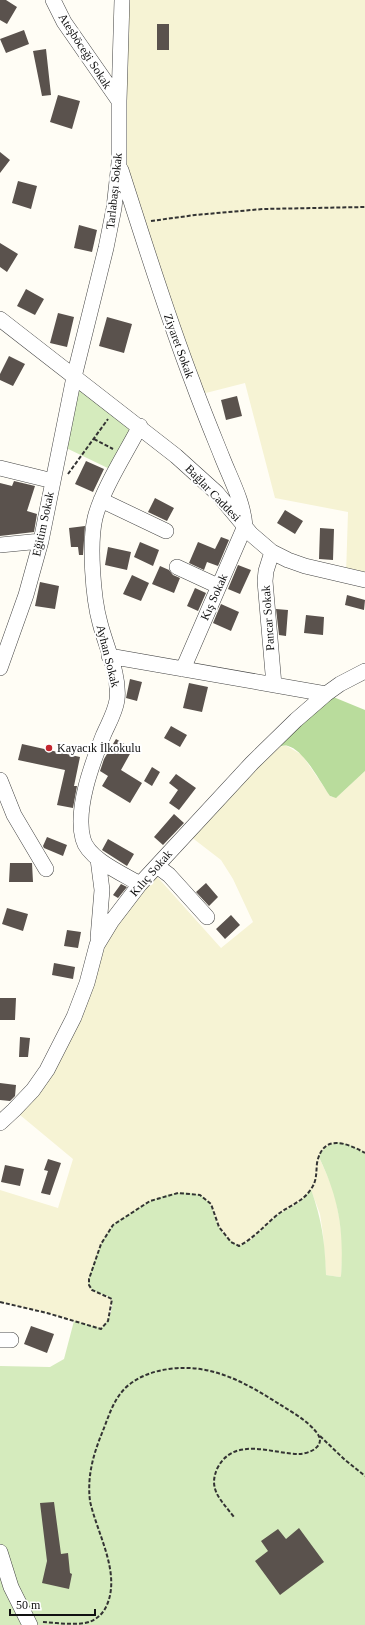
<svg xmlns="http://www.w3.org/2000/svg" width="365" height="1625" font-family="'Times New Roman',serif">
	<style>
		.farmland { fill: #f6f3d4 }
		.green { fill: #d5ebbd }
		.forest { fill: #b9dc9c }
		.building { fill: #5a524d }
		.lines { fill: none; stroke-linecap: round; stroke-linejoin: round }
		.minor-casing { stroke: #444; stroke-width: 16 }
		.path { stroke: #333; stroke-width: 2; stroke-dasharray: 4 2; stroke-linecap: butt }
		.minor { stroke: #fff; stroke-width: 15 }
		.poi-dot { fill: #c4262e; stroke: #fff; stroke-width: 1.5 }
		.labels { text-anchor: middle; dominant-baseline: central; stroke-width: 4; stroke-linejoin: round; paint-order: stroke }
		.street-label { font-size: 12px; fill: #111; stroke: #fff }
		.poi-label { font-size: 12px; fill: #111; stroke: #fff; text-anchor: start }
	</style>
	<rect width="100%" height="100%" fill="#fffdf5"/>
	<path class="farmland" d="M122,0H365V580L346,575L348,512L275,498L245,383L198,395L119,163Z
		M282,746H287L302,755L331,797H337L365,771V1153L350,1145L319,1157L334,1191L339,1216L343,1245L341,1276L340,1277L326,1275L323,1234L320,1214L311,1190L301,1201L278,1215L251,1240L239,1246L231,1242L219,1227L210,1204L94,1262L89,1279V1285L92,1290L112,1299L108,1321L101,1329L47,1313L0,1302V1190L58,1208L73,1159L14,1110L47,1070L97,945L152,871L221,948L253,922L233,879L221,860L186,833L267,753Z"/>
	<path class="green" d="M74,377L140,426L116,472L60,445Z
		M338,1142L350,1145L365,1153V1625H0V1366L50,1367L64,1359L74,1321L101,1328C109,1322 113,1310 112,1299C106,1294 92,1293 89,1286C87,1280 91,1271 93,1265C98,1251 103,1238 112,1227C115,1222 121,1219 126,1216C146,1202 174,1186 199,1195C212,1200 213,1214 218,1225C222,1234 231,1242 239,1246L251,1240L278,1215L301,1201L311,1189C322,1221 325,1242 326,1275L340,1277L341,1276C344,1230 339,1199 319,1157C322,1148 330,1144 338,1142Z"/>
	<path class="forest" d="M326,694L365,710V771L336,798L330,796C320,782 304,750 288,746C281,744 273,750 267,753Z"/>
	<path class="building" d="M0,0H6L17,7L7,24L0,20Z
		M157,24H169V50H157Z
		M24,30L29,44L6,53L0,39Z
		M46,49L51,95L42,96L33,51Z
		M58,95L80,101L72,129L50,122Z
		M0,152L10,160L0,173Z
		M18,181L37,186L31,209L12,203Z
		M79,225L97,230L92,252L74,248Z
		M0,243L18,254L7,272L0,267Z
		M26,289L44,299L35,315L17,306Z
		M58,313L74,317L67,347L50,343Z
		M107,317L132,324L124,353L99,346Z
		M9,356L25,364L13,386L0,380V374Z
		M237,396L242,416L226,420L221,400Z
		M86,461L104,469L93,492L75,484Z
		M14,481L35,486L27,511L37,514L34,532L0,536V483L12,486Z
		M155,498L174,508L167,521L148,512Z
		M285,510L303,521L295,534L277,523Z
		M85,526L83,555H79L78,547H71L69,528Z
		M320,528L334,529L333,560L319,559Z
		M221,537L229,540L218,566L207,562L204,570L189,563L198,542L215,549Z
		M140,542L159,550L153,566L134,557Z
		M108,547L131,552L127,570L105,565Z
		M238,565L251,570L240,594L228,589Z
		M160,566L169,570L173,575L180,578L174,593L152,584Z
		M132,575L149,583L141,601L123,594Z
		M40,582L59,586L55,609L35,606Z
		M195,588L206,593L198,611L187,606Z
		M347,595L365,600L364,610L345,605Z
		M221,604L239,612L231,631L213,623Z
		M276,609L288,610L286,636L279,635Z
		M306,615L324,617L323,635L304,633Z
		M130,679L142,682L137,701L126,698Z
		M189,683L208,687L202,712L183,708Z
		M171,726L187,735L180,747L164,738Z
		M116,739L126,745L124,748L131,752L121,770L142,783L130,803L102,786L108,776L100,771L104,759Z
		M22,744L80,757L74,786H77L73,808L57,805L65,770L18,760Z
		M152,767L160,772L152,786L144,781Z
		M176,774L196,788L179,810L169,803L178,790L169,783Z
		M174,814L184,823L163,845L154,837Z
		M47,837L67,845L63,856L44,848L43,846Z
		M108,839L134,854L127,866L102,850Z
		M10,863H32L33,882H9Z
		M206,883L218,897L209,906L196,892Z
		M121,884L127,887L118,898L113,895Z
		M7,908L28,914L23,931L2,924Z
		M231,915L240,925L225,939L216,929Z
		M67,930L81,932L78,948L64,946Z
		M54,963L75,967L73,979L52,975Z
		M0,998H16L15,1020H0Z
		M20,1037L30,1038L28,1057H19Z
		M0,1083L16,1085L15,1096L10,1101L0,1100Z
		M48,1159L61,1163L50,1195L41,1193L48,1171L44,1170Z
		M5,1165L24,1169L20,1186L1,1182Z
		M31,1326L54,1334L47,1353L24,1344Z
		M54,1502L61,1554L68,1553L70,1573L72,1574L69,1589L42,1583L47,1561L40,1503Z
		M299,1528L324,1562L280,1595L255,1561L268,1551L261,1541L278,1529L286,1539Z"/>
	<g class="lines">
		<g class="minor-casing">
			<path id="minor" d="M53,0L64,22L119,101
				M121,170C144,241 166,313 193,383C202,408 212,432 222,457C231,480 243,501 245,526L183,669
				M0,319L176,456L217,493L251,534L272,552L288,560L305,566L365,580
				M140,426C126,453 102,490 95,518C89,544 93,598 100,623C106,647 120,675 117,700C115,713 108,724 103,736C92,764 75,809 83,839C88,859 123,874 140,884
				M0,468L53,481
				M101,500L166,531
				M0,545L41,541
				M272,552L266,571L265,581L274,685
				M177,567L218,586
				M109,656L326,694
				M0,668L26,595L41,541L74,377L106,248L114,208L119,163V101L122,0
				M0,780L14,815L46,869
				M98,859L102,890L98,938
				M157,866L169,875L207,917
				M0,1123L14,1110L33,1090L47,1070L74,1017L87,983L97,945L111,922L140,884L252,763L296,720L326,694L340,684L365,671
				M0,1340H11
				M0,1552L11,1587L30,1625"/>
		</g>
		<path class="path" d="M151,221L195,215L263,209L365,207
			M94,439L113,449
			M68,474L108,419
			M0,1302L47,1313L101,1329L108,1321L112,1299L92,1290L89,1285V1279L101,1244L113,1225L150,1201L178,1193L200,1195L211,1204L219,1227L231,1242L239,1246C254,1238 264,1226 277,1215C288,1206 303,1202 311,1189C317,1181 316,1173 317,1163C323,1133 347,1143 365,1153
			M320,1436L345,1460L365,1476
			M43,1622C57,1623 72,1625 85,1623C95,1621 102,1615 106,1607C122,1574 97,1534 90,1501C87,1477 93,1455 102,1433C109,1416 114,1396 130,1384C142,1375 155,1371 169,1369C210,1363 245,1382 279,1404C292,1412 308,1421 317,1433C327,1446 309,1454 299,1454C273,1454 235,1436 218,1467C207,1489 221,1500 234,1517"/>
		<use href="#minor" class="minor"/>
	</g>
	<circle class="poi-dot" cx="49" cy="748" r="4"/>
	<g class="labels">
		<g class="street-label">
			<text transform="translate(85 51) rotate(57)">Ateşböceği Sokak</text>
			<text transform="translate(114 191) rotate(-84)">Tarlabaşı Sokak</text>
			<text transform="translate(179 346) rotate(70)">Ziyaret Sokak</text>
			<text transform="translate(213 493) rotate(46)">Bağlar Caddesi</text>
			<text transform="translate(43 524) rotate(-78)">Eğitim Sokak</text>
			<text transform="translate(214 597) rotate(-66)">Kış Sokak</text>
			<text transform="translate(268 618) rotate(-94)">Pancar Sokak</text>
			<text transform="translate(108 656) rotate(76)">Ayhan Sokak</text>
			<text transform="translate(151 873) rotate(-49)">Kılıç Sokak</text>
		</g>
		<g class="poi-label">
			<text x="57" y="748">Kayacık İlkokulu</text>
		</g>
	</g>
	<path d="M10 1609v6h85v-6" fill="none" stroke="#111111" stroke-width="2"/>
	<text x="16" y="1609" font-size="12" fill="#111111" stroke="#ffffff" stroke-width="3" paint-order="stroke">50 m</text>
</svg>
